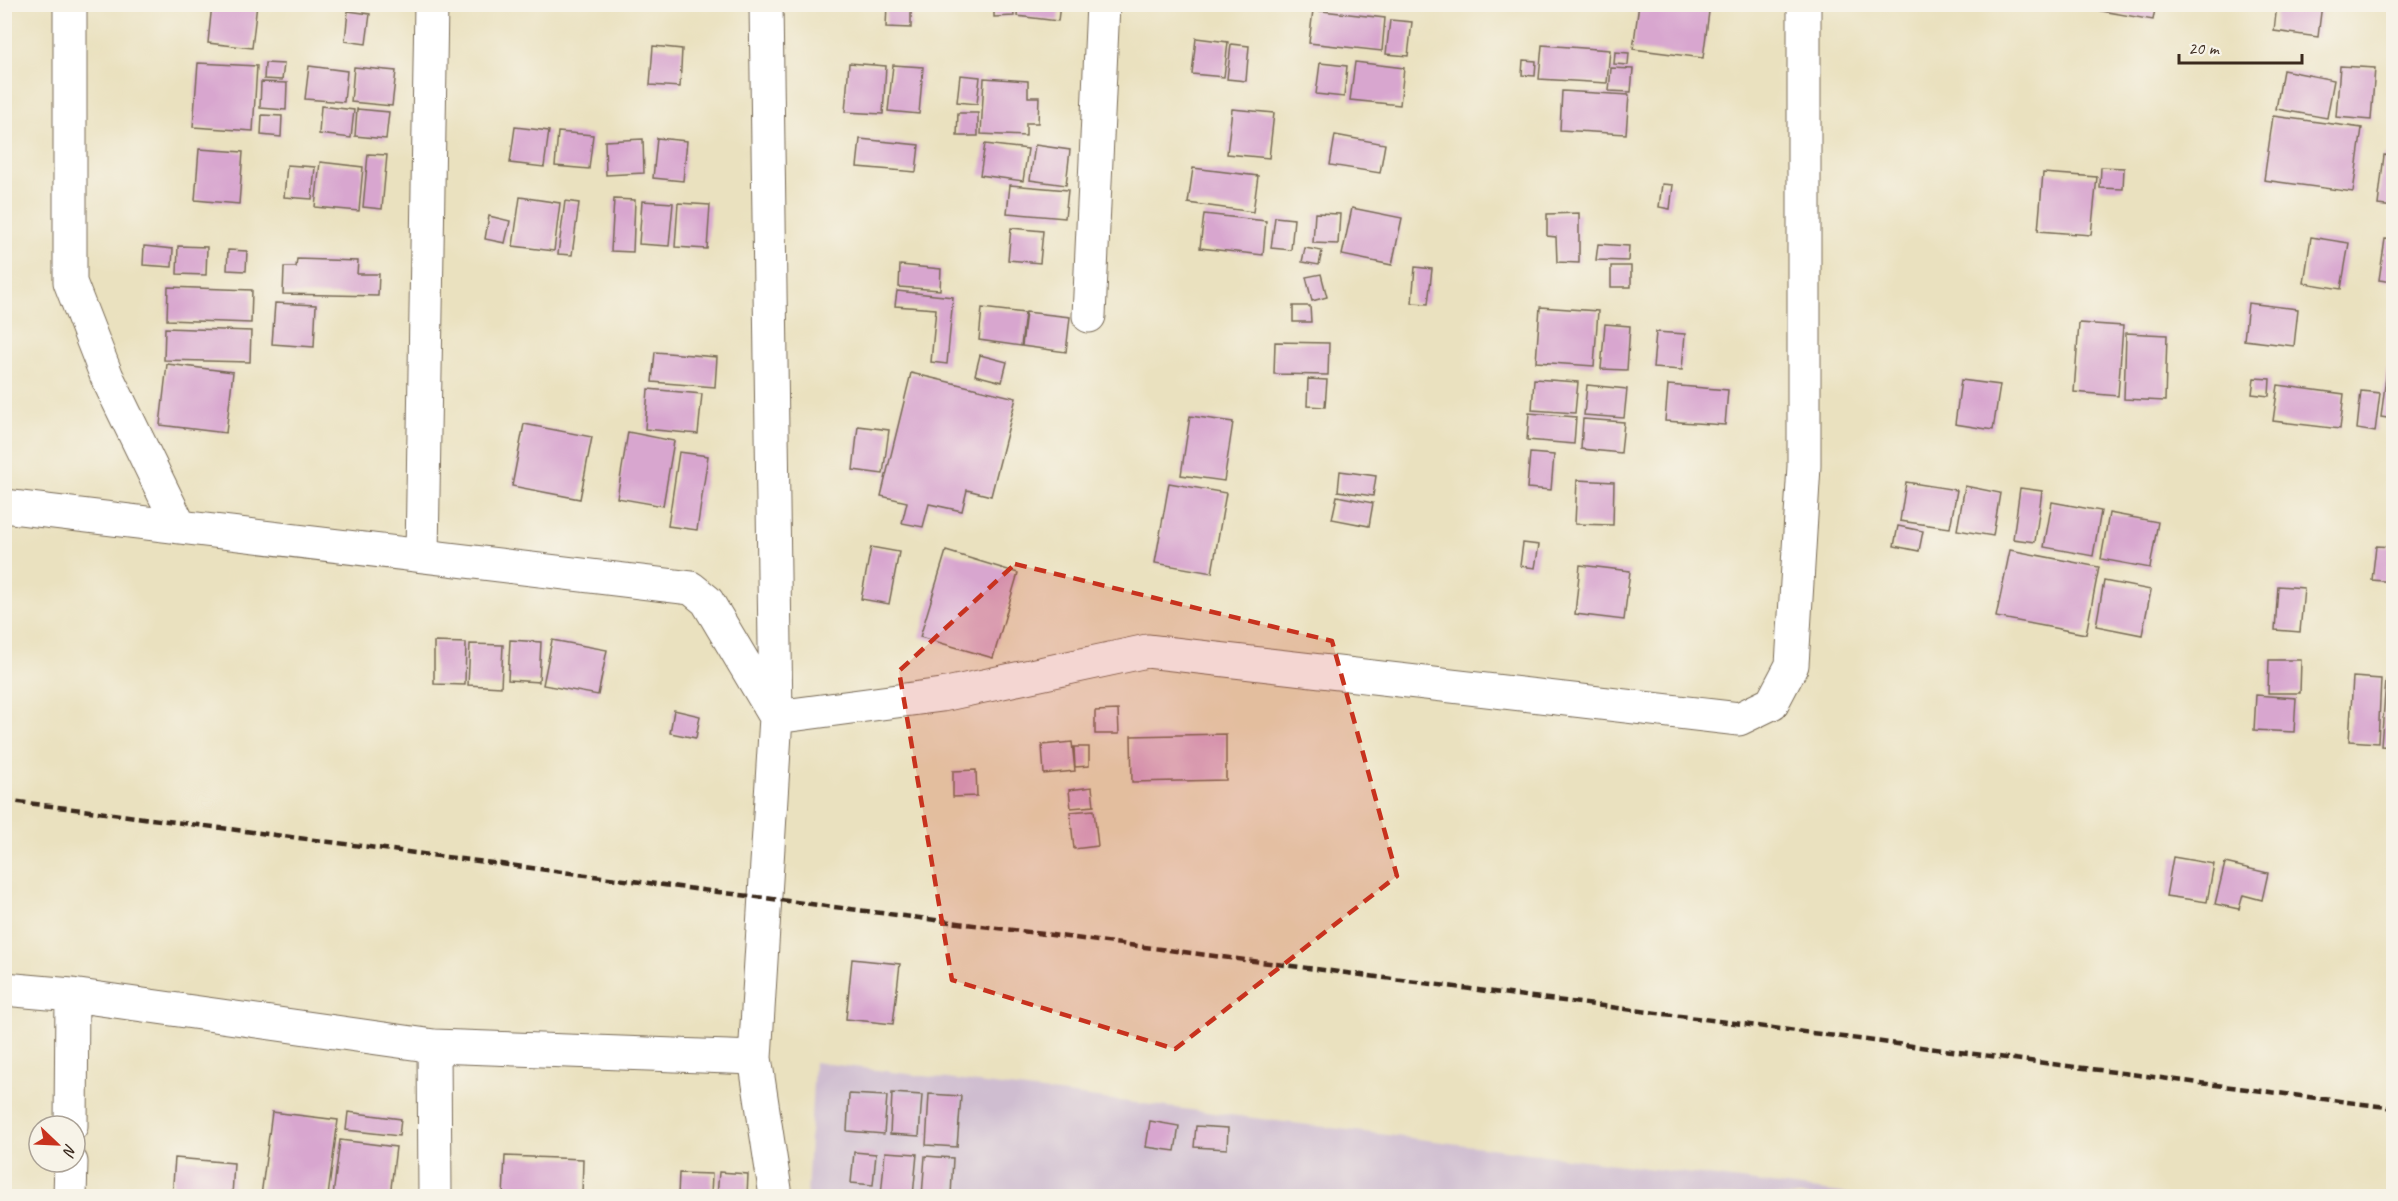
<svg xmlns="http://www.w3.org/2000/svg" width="2398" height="1201" font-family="Caveat,sans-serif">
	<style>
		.industrial { fill: #cfbdd0 }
		.building { fill: #d8a6cf }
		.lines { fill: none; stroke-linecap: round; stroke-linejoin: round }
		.minor-casing { stroke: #786a56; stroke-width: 35 }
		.minor { stroke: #fff; stroke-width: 33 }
		.rail { stroke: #3b2a1e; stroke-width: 4.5; stroke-dasharray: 9 4.5; stroke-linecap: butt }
		.marked { fill: #c8321e; fill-opacity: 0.2; stroke: #c8321e; stroke-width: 4.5; stroke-dasharray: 12 8; stroke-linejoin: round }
	</style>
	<rect width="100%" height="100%" fill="#f7f3e8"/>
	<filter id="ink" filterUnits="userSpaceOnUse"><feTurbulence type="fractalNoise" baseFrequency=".0167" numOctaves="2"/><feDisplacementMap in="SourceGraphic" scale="12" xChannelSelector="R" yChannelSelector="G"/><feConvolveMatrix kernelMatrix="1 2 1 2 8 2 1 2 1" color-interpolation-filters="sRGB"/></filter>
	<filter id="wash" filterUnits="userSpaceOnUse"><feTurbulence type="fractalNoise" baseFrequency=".008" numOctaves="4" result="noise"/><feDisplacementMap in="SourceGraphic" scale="24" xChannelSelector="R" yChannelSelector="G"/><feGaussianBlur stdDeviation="1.35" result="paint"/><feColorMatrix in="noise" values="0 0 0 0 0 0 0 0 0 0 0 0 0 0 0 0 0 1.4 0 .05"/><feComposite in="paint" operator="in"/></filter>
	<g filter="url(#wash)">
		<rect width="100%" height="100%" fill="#eae1bf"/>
		<path class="industrial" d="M814,1062L1866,1196H807Z"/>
		<g id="blocks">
			<path class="building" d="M212,4H257L252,48L208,43Z
				M887,4H911V28L886,27Z
				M994,4H1013L1014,16L994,17Z
				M1018,4H1060L1058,21L1017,16Z
				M1313,4H1335V8L1313,7Z
				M1639,4H1710L1703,58L1633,49Z
				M2062,4H2156L2153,20Z
				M2277,4H2322L2318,37L2274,31Z
				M1313,10L1385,18L1382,51L1309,43Z
				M348,11L370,14L366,44L345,41Z
				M1390,20L1412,22L1408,56L1386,54Z
				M1196,38L1228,42L1224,77L1192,74Z
				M1231,44L1249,46L1246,81L1227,79Z
				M1542,45L1610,50L1607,83L1539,79Z
				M653,46L682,49L680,87L650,85Z
				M1615,52L1629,53L1628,65L1614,64Z
				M1523,60L1536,61L1535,76L1522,75Z
				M1355,62L1404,68L1400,105L1350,100Z
				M198,63L257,66L253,131L193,127Z
				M265,63L284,64L282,80L264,79Z
				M849,63L886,66L883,114L845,112Z
				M1320,63L1347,66L1344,97L1316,94Z
				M893,65L923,67L919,114L888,111Z
				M309,66L347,71L344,102L305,99Z
				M2340,66L2375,68L2371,120L2336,117Z
				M354,67L396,71L392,106L351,102Z
				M1611,68L1633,69L1631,92L1609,91Z
				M2283,70L2334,80L2327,118L2276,109Z
				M960,75L980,77L977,104L957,102Z
				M984,78L1028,81V97H1039L1038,123H1026V136L981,134Z
				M261,82L287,83L286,110L260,108Z
				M1562,91L1629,95L1626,134L1560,130Z
				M321,106L354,110L351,138L319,134Z
				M357,109L389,112L386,139L355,136Z
				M1232,109L1274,113L1269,158L1227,154Z
				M958,113H978V136H957Z
				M262,115L282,116L281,137L261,135Z
				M2273,116L2362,128L2353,192L2264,180Z
				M515,127L549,131L544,167L510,163Z
				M558,132L593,135L589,169L555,166Z
				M1335,135L1385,144L1380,173L1330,165Z
				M657,138L687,141L683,181L653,178Z
				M643,139L644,173L606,175L605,141Z
				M860,139L919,145L916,172L857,167Z
				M985,144L1028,149L1023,181L980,175Z
				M1035,145L1070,150L1066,185L1030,180Z
				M199,149L243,152L239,204L195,200Z
				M368,154L387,155L382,209L363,207Z
				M2384,155L2394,156V207L2378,205Z
				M320,162L363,167L359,211L315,207Z
				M287,165L315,167L312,199L284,197Z
				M2101,167L2124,168L2123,189L2100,188Z
				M1193,168L1258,176L1253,212L1188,203Z
				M2043,173L2097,177L2091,235L2038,231Z
				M1662,184L1673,185L1670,209L1659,207Z
				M1010,185L1068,190L1065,218L1007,213Z
				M520,197L560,203L554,251L513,246Z
				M614,199L635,200L633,252L611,251Z
				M565,201L579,203L572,255L558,254Z
				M642,201L673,203L669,246L639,244Z
				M678,203L710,205L707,249L675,247Z
				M1352,208L1402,218L1392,265L1342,255Z
				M1315,213L1340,214L1338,244L1313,243Z
				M1579,213V263L1557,262L1556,237L1547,236V214Z
				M1204,214L1266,221L1263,255L1200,248Z
				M489,216L510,221L505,243L485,239Z
				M1275,217L1294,219L1291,250L1271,248Z
				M1011,228L1043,231L1040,263L1008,260Z
				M2311,237L2349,243L2341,289L2304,283Z
				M2385,239L2394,240V282L2379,280Z
				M1598,244L1629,246L1628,261L1596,260Z
				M144,246L173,249L172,267L143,265Z
				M178,246L207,247L206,275L177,274Z
				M1305,248L1322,251L1319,265L1302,262Z
				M228,250L247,251L246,271L227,270Z
				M297,259L358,261L357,274H379L378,296L283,294L284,267H296Z
				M900,265L941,269L940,290L899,287Z
				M1611,266H1631V287H1611Z
				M1415,267L1432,269L1428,304L1412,303Z
				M1321,274L1327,297L1312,301L1306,277Z
				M168,287L252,290L251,323L167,320Z
				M897,291L953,297L947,364L931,362L936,309L895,306Z
				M275,303L316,305L314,347L272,344Z
				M2248,303L2298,309L2294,346L2244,340Z
				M1293,306H1310L1311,322H1293Z
				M1540,307L1598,311L1594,366L1536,362Z
				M982,308L1025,313L1021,346L979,340Z
				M1026,312L1070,317L1066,352L1022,346Z
				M2079,323L2123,326L2118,396L2074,392Z
				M1605,324L1630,326L1627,370L1601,369Z
				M165,328L251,331L250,362L164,360Z
				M1656,332L1685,334L1682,370L1653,368Z
				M2126,333L2167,335L2165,401L2124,399Z
				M1275,342L1329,343L1328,375L1274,374Z
				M655,352L717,357L715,387L652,382Z
				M980,355L1007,362L1002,382L975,375Z
				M167,364L233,372L226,433L160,425Z
				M2387,369H2394V419L2381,417Z
				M911,373L1016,398L991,496L967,490L962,511L929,504L923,527L902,523L907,502L881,496Z
				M2254,378L2270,379L2269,396L2252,394Z
				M1308,379L1327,380L1325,407L1307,406Z
				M1534,379L1578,382L1575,413L1532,410Z
				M1961,380L2000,385L1993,430L1955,424Z
				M1587,385L1627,389L1624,418L1584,415Z
				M1668,385L1728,390L1725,425L1665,421Z
				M2278,385L2344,394L2340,429L2273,421Z
				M648,389L702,394L698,434L645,429Z
				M2361,391L2380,393L2375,432L2357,429Z
				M1529,413L1576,417L1574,444L1527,440Z
				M1190,416L1233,422L1224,481L1181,475Z
				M1583,419L1624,422L1621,453L1581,449Z
				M524,424L592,437L580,499L512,486Z
				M858,426L889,430L883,474L853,470Z
				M628,432L674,441L663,506L617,498Z
				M679,452L708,456L697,530L668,526Z
				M1530,453L1554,455L1551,490L1527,488Z
				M1340,471L1376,476L1373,496L1338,491Z
				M1577,480L1614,482L1613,525L1575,524Z
				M1906,482L1957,490L1950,528L1900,521Z
				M1169,483L1226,493L1212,573L1155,563Z
				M1965,486L2000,493L1993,536L1957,530Z
				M2020,488L2042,491L2035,542L2013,539Z
				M1337,496L1373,503L1369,526L1332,519Z
				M2052,502L2101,511L2093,556L2044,547Z
				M2109,513L2158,522L2150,568L2101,559Z
				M1898,526L1923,531L1919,551L1894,546Z
				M1523,543L1539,545L1535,568L1520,566Z
				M2376,546L2394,547V582L2372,580Z
				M871,547L899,552L889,604L861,599Z
				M2010,550L2099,567L2086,634L1996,617Z
				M946,551L1018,573L993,658L920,637Z
				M1580,565L1630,571L1624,620L1575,614Z
				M2104,581L2151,590L2142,635L2096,626Z
				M2278,586L2304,588L2300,632L2275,630Z
				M510,640L541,642L539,682L508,680Z
				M552,640L607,650L598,695L543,685Z
				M434,642L466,643L465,685L434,684Z
				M470,644L503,645L501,687L468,685Z
				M2269,660H2301L2300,693H2268Z
				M2353,677L2381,679L2378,743L2349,741Z
				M2386,681H2394V747L2381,746Z
				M2256,695L2296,698L2294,732L2254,730Z
				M674,710L700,716L696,738L670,733Z
				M1118,710L1119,734H1095V711Z
				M1226,734V780L1132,782L1131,736Z
				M1072,742L1075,771L1044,774L1042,745Z
				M1074,747H1089V766L1075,767Z
				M976,770L977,796L953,797V771Z
				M1092,787L1094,806L1071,808L1069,790Z
				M1094,810L1098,846L1074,849L1070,812Z
				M2173,857L2214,864L2207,902L2166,896Z
				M2225,863L2268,873L2262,900L2243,895L2239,909L2215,904Z
				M852,959L900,964L893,1024L846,1019Z
				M892,1093L922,1095L919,1136L890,1134Z
				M849,1094L887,1096L884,1134L847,1131Z
				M929,1094L961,1096L957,1147L926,1145Z
				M272,1112L338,1120L328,1196H261Z
				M348,1112L401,1119L399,1136L346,1130Z
				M1150,1121L1179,1126L1175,1151L1146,1147Z
				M1196,1126L1228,1128L1227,1149L1194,1147Z
				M340,1140L396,1147L390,1196H333Z
				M854,1152L876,1154L873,1185L851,1183Z
				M885,1152L917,1154L913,1196H881Z
				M505,1156L583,1159L582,1196H503Z
				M925,1156L953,1158L951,1196H922Z
				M175,1158L234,1163L232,1196H172Z
				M719,1172L748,1174L747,1196H717Z
				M679,1173L712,1174L711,1196H678Z
				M637,1191L666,1194V1196H636Z"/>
		</g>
	</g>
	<g filter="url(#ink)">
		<use href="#blocks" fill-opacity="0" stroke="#786a56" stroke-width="1.5"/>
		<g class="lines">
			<g class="minor-casing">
				<path id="minor" d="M70,4V282L107,377L180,527
					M1089,316L1103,4
					M4,506L691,588L707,601L776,717L942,695L1147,651L1739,719L1772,703L1792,665L1804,466V4
					M422,555L431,4
					M4,989L72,995L434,1046L755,1058L776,717L766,4
					M434,1046L435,1196
					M755,1058L776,1196
					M71,1126L72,995
					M70,1196L71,1162"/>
			</g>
			<use href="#minor" class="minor"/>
			<path class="rail" d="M4,800L2394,1108"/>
		</g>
	</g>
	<path class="marked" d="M1015,564L1332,641L1397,876L1175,1049L952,980L899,671Z"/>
	<rect width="2398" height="1201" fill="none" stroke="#f7f3e8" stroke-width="24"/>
	<g transform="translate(57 1144) rotate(113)"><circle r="28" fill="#f7f3e8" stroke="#aca397" stroke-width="1.5"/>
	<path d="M0-4.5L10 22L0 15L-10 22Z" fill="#c8321e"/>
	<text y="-9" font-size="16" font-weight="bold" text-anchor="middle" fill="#3b2a1e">N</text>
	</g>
	<path d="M2179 54v9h123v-9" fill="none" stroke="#3b2a1e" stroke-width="3"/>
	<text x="2188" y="54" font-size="18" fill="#3b2a1e" stroke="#f7f3e8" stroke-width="4.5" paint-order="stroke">20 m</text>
</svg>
